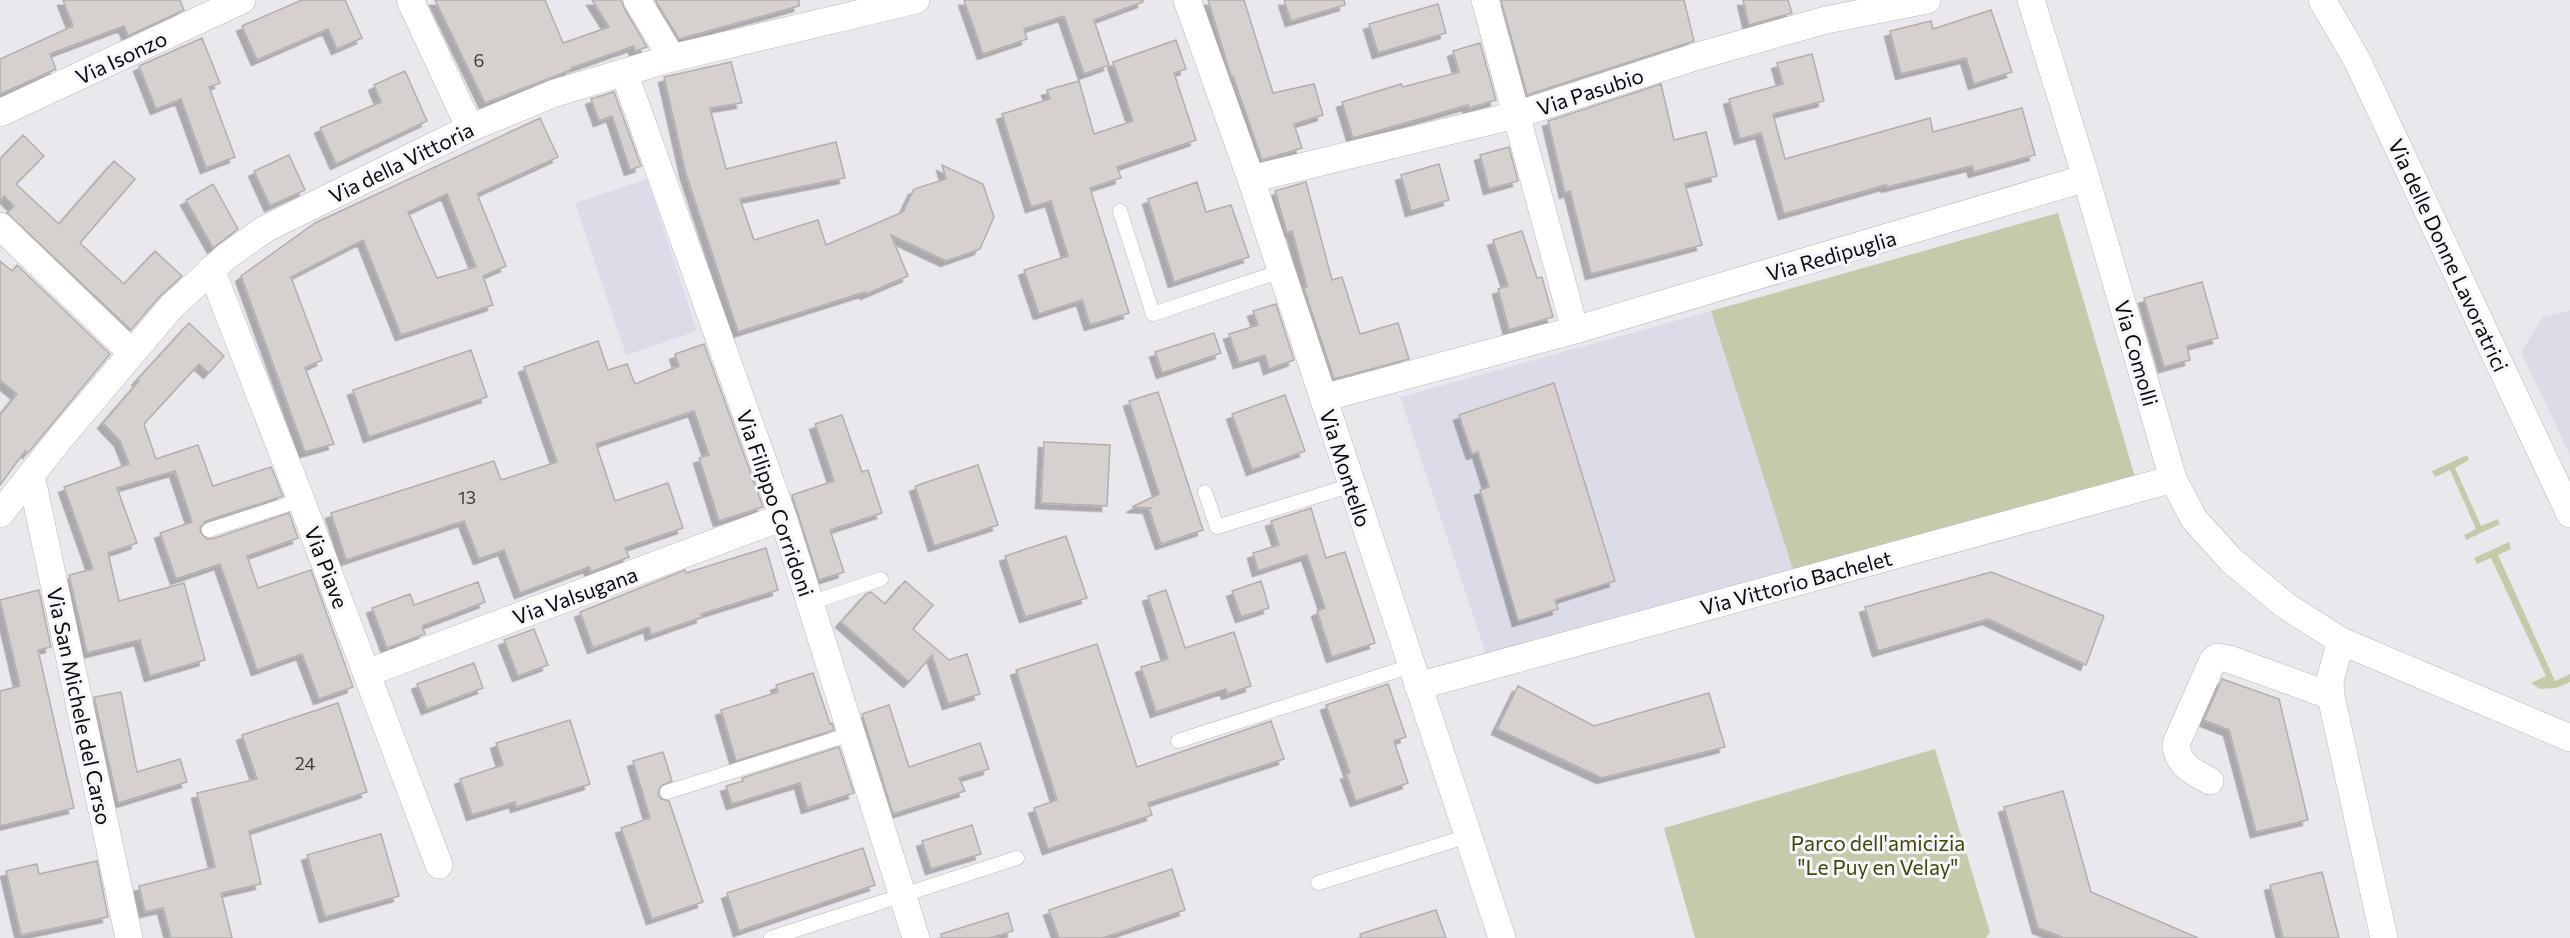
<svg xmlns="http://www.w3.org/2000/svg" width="2570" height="938" font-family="Commissioner,sans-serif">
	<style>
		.built { fill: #dcdce8 }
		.green { fill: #c6caaa }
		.building { fill: #d6d0cf; stroke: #b4aeae; stroke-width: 1.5; fill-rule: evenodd; filter: url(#shadow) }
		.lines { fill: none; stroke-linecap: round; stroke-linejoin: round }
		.service-casing { stroke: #b8b8bd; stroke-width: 15 }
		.minor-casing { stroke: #b8b8bd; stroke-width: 28 }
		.service { stroke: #fff; stroke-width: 14 }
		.minor { stroke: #fff; stroke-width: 27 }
		.labels { text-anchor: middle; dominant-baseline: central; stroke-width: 6; stroke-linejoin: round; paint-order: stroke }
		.number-label { font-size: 18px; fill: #3e3d3e }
		.street-label { font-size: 21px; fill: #0c0c0e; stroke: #f5f5fa }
		.park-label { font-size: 21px; fill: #434606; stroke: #f5f5fa }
	</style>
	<defs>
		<filter id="shadow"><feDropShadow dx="-5.5" dy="5.5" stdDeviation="0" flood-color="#0004"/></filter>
	</defs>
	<rect width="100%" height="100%" fill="#e8e8ed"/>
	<path class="built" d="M647,179L697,331L626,355L575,203Z
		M2570,310V455L2521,352L2543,317Z
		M1711,311L1793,570L1486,654L1400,397Z"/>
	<path class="green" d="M2058,213L2135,477L1793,570L1711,311Z
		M2467,455L2469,460L2455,468L2481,526L2498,519L2500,524L2466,540L2464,535L2476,529L2450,470L2435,477L2432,471Z
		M2509,542L2511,549L2498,555L2555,681L2570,674V682L2556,688L2540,689L2531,683L2546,676L2491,558L2477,564L2474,558Z
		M1935,749L1990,932L1986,938H1695L1664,828Z"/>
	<path class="building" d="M63,0H180L184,10L128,36L124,26L50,54L56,69L0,94V59L73,26Z
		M302,0H345L362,38L337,49L328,29L257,60L242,26Z
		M435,0H545L563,43L609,27L592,0H621L624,8L647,47L635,51L634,46L571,68V70L485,103Z
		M655,0H799V6L679,39Z
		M964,0H1143V2L1094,20L1109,65L1084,74L1064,16L1024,29L1027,39L983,54Z
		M1208,0H1244L1273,93L1314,84L1323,115L1294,124L1302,148L1262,160L1233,76H1231Z
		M1284,0H1344L1345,5L1291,21Z
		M1501,0H1684L1694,41L1527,95Z
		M1743,0H1788L1792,13L1749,25Z
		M1438,4L1446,33L1378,53L1369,24Z
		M1991,10L2012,72L1974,84L1966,58L1901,74L1890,31L1931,21L1933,29Z
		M202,38L220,83L209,87L235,157L206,168L181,99L156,109L139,66Z
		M1176,40L1186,69L1174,73L1196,140L1117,167L1121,178L1090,188L1129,313L1090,325L1082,300L1039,314L1024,270L1068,256L1051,201L1031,207L1002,114L1050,99L1047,90L1079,81L1094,134L1133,121L1113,62Z
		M1480,43L1496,100L1469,108L1468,105L1353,138L1342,102L1401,84L1403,87L1459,72L1453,51Z
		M1812,54L1824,101L1773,114L1785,159L1930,118L1933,132L2022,108L2035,155L1974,172L1972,166L1887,187L1886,185L1784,214L1761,133L1740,139L1729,99L1783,84L1777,63Z
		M731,62L742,103L710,108L726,169L836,142L845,178L740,199L754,240L818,220L826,245L903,212L914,189L946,179L942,165L983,184L994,217L980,249L946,261L891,235L908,276L866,294L865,292L738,332L686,174L664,77Z
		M405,71L427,121L336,164L320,128L381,102L374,85Z
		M1661,84L1674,140L1706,132L1717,176L1685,184L1702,245L1591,274L1570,191L1565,193L1548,121Z
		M614,92L641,166L630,170L612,116L599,121L591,99Z
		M540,118L558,157L477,194L506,266L483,276L493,305L401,335L363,240L291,277L322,360L305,368L334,444L305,452L241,276L315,223ZM447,194L476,267L437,278L408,212Z
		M23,135L44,156L16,184L59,224L114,161L135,179L80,243L124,284L155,251L182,276L160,296L131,330L7,213L14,206L4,196L0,201V159Z
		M1509,147L1518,181L1489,189L1480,155Z
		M289,155L305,190L270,206L254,171Z
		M1439,164L1449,200L1411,211L1401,175Z
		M1197,182L1206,212L1231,205L1249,257L1174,282L1148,199Z
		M1306,182L1332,280L1342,277L1360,334L1398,323L1409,359L1334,379L1304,288L1307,287L1292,231L1287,233L1275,191Z
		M213,184L238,229L213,248L186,200Z
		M1522,231L1537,278L1542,277L1553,317L1509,330L1498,289L1508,286L1493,240Z
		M0,261L12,271L17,265L110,354L28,453L25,451L0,485V415L17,394L0,380Z
		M2202,282L2218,338L2187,346L2190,360L2164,367L2144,298Z
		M1276,304L1294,360L1269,369L1265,355L1239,363L1229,334L1258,325L1253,311Z
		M189,323L224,356L209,373L199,364L144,424L156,459L198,445L213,486L271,467L283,496L206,521L200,528L201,533L207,539H212L289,513L298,538L247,556L258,588L311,570L353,687L319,699L302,654L257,670L220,564L176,579L160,533L192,522L175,471L117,488L137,543L108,553L119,601L184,583L205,660L150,676L140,640L87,653L69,575L93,569L64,487L129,464L120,441L103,423L139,381L137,380Z
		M1214,333L1221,353L1162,373L1155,352Z
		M598,341L608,370L627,364L635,384L679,366L675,354L704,344L763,507L719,521L699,458L709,455L694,411L596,444L615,501L668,483L683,528L625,548L629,557L591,572L589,567L520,593L504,550L479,559L464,521L346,560L331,513L494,461L501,480L557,462L524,367Z
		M471,350L487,397L369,437L353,390Z
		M1554,383L1615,581L1555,600L1558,609L1518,621L1480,490L1489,487L1478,452L1472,454L1459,415Z
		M1158,392L1203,530L1161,544L1149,509L1152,508L1132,507L1159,494L1129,401Z
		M1285,395L1305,451L1252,470L1232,414Z
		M842,415L862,472L868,470L882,513L830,530L844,572L819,580L792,495L834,481L815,424Z
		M1044,442L1110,445L1107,506L1041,503Z
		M978,465L998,525L934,546L915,486Z
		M1311,508L1326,558L1345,552L1375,643L1332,657L1317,611L1325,608L1307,555L1258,571L1253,553L1279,545L1271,521Z
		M1066,536L1087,598L1025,617L1005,556Z
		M766,548L778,590L701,614L702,617L651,635L649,627L593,648L580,612L685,570L686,573Z
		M1991,572L2104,616L2086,665L1988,619L1878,651L1865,607Z
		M905,581L933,605L913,629L949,660L967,654L980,694L948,704L932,655L909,682L841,622L866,594L871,592L885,604Z
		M1261,581L1269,608L1241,617L1232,591Z
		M478,582L485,602L422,626L425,634L387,648L372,608L410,594L414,605Z
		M39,590L51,647L38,650L74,808L0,826V691L20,686L0,600Z
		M1166,590L1185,648L1234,632L1251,686L1227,694L1226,689L1156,712L1141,667L1168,659L1148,596Z
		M534,629L548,665L518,676L504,640Z
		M1097,644L1137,767L1271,721L1284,759L1148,803L1152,815L1048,849L1034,808L1057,800L1016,670Z
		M474,663L483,688L427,709L417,684Z
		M813,673L830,724L832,723L834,730L736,761L721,710L778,692L776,685Z
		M2222,679L2279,699L2308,820L2256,832L2229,730L2204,720Z
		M1388,684L1406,737L1394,741L1408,783L1356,801L1346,774L1350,773L1326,705Z
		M1518,686L1594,726L1709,693L1725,747L1602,778L1497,729Z
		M121,692L137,772L180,759L187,782L118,803L94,697Z
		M338,703L367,792L249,831L261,884L221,893L232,938H171L163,908L145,912L139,886L215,867L197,793L257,779L242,735Z
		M889,705L909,767L980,743L989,769L959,778L965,791L893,814L862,714Z
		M570,720L590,784L516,807L515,802L472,815L460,779L503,765L496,743Z
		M839,747L854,793L807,808L800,783L732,804L726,786L743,781L742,778Z
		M663,752L672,781L661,786L658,794L661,799L669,801L703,902L652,919L621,828L650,818L633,761Z
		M2063,791L2091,892L2198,938H2064L2038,928L2004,807Z
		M972,825L981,854L931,869L922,841Z
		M381,834L399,896L325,917L307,855Z
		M863,848L875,885L739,931L727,893Z
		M97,861L108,917L21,935L6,871L37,864L39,874Z
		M1172,869L1185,910L1103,938H1059L1049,910Z
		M2322,872L2339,938H2283L2270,885Z
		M1436,910L1446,938H1361L1360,934Z
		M1008,913L1013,931L990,938H942L941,934Z"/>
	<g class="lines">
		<g class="service-casing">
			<path id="service" d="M1120,211L1153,314L1281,271
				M1205,492L1217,527L1352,485
				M209,530L301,500
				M810,603L881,579
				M1178,741L1411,666
				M667,792L851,734
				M1318,883L1468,836
				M771,938L1017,858"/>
		</g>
		<g class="minor-casing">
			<path id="minor" d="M410,0L470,128
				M637,0L672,58
				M1187,0L1251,179L1502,938
				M1485,0L1575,330
				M2031,0L2086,178L2173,479L2194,519L2232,561L2285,605L2341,641L2570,738
				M2322,0L2357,60L2570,514
				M624,72L783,517L916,938
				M0,113L242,0
				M1251,179L1516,115L1698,56L1826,20L1927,0
				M0,226L132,353
				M211,269L301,500L439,865
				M1323,398L1575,330L2086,178
				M31,475L129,938
				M0,514L62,436L172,306L227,256L265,229L470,128L555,93L672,58L916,0
				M2341,641L2330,680L2331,696L2384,938
				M367,673L783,517
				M1418,686L2173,479
				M2210,781C2194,773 2177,764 2176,744L2213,660L2217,657L2229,659L2331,696"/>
		</g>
		<use href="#service" class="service"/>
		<use href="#minor" class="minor"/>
	</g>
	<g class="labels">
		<g class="number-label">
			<text x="479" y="60">6</text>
			<text x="467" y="497">13</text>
			<text x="305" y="763">24</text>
		</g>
		<g class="street-label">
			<text transform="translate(121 57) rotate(-25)">Via Isonzo</text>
			<text transform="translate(1590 91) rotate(-18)">Via Pasubio</text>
			<text transform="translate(401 162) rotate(-26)">Via della Vittoria</text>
			<text transform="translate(1831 255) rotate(-16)">Via Redipuglia</text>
			<text transform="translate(2449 255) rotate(65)">Via delle Donne Lavoratrici</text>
			<text transform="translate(2137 353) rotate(74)">Via Comolli</text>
			<text transform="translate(1346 468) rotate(72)">Via Montello</text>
			<text transform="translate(776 503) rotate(71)">Via Filippo Corridoni</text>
			<text transform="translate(327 567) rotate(69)">Via Piave</text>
			<text transform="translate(1796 582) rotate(-15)">Via Vittorio Bachelet</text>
			<text transform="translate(575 595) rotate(-20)">Via Valsugana</text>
			<text transform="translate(80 706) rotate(78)">Via San Michele del Carso</text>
		</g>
		<g class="park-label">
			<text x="1878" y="842">Parco dell'amicizia<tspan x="1878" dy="24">"Le Puy en Velay"</tspan></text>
		</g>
	</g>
</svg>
